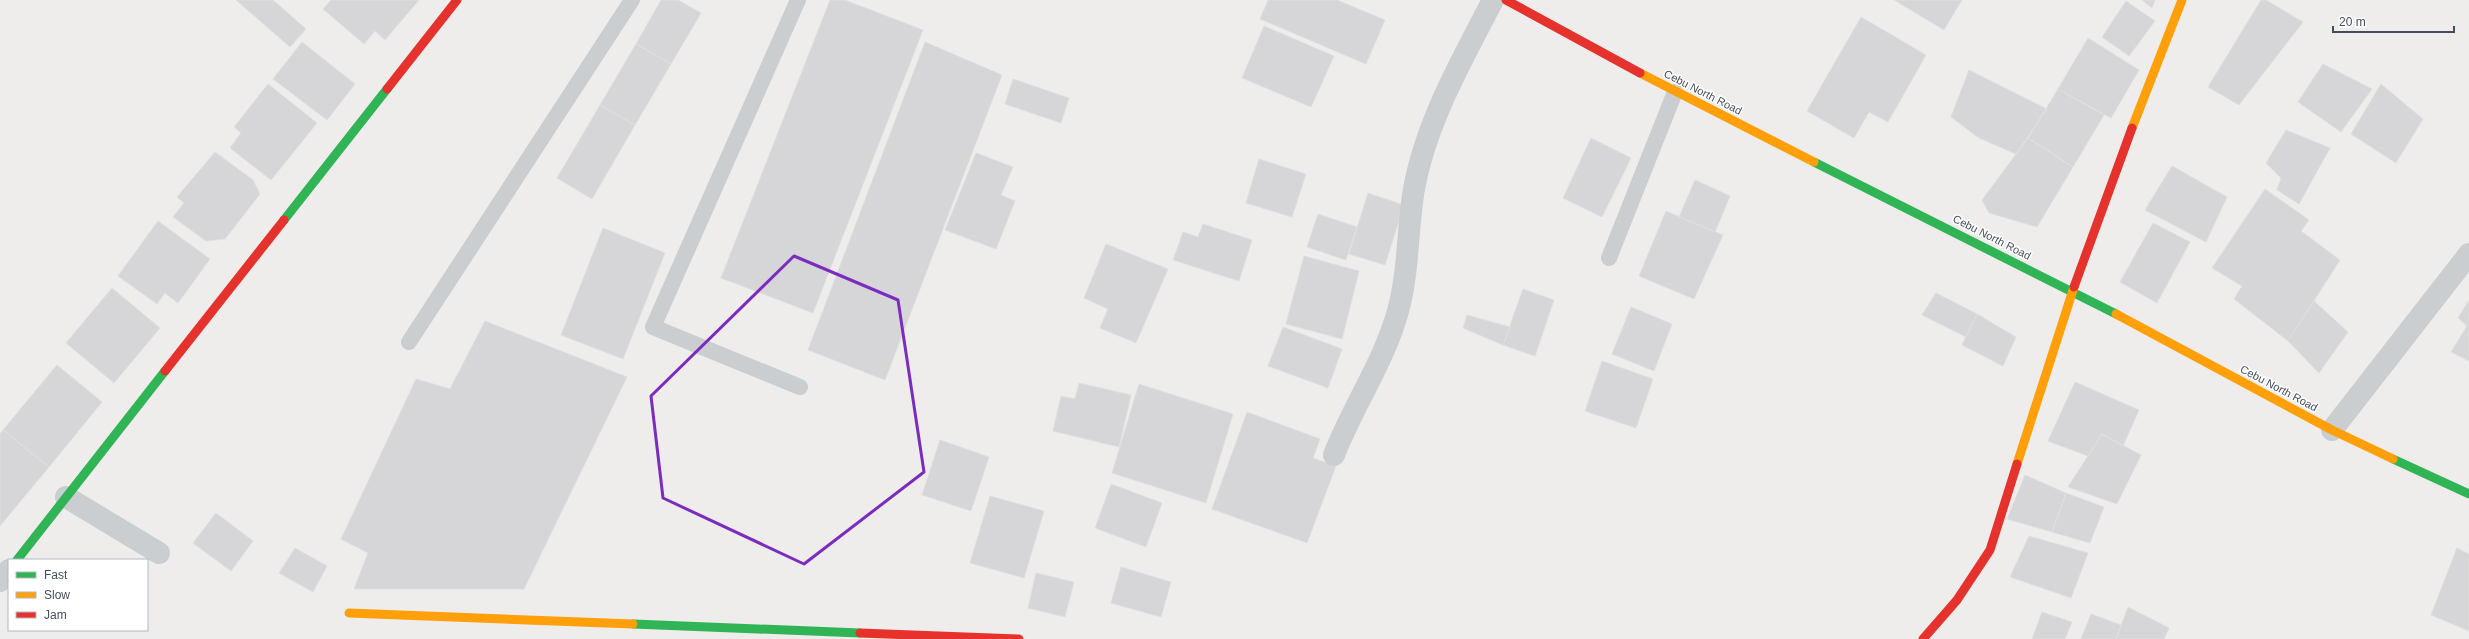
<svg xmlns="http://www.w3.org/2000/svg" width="2469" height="639" font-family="Arial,sans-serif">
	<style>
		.building { fill: #d6d6d8; stroke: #dfdfdf }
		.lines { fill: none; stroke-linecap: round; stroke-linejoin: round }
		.lane { stroke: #caced1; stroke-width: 16 }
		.street { stroke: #caced1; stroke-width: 22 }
		.fast { stroke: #30b455; stroke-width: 9 }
		.slow { stroke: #ff9f0a; stroke-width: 9 }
		.jam { stroke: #e5322d; stroke-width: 9 }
		.marked { fill: none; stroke: #7b2cbf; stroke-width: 3; stroke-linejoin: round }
		.labels { text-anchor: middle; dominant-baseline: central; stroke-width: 3; stroke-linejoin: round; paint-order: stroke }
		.street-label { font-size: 11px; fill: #444e5a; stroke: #fff }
	</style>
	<rect width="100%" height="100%" fill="#eeedec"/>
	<path class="building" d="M236,0H273L306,29L290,47Z
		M331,0H419L385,40L375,31L364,44L323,9Z
		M661,0H678L701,13L671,64L636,44Z
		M830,0H845L923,30L813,313L721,278Z
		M1268,0H1337L1385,20L1366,64L1260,19Z
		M1894,0H1962L1944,30Z
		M2142,0H2155L2152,8Z
		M2261,0H2266L2303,22L2239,105L2208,87Z
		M2126,1L2155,21L2129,56L2102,37Z
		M1861,17L1926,55L1888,122L1869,112L1854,138L1807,111Z
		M1264,26L1334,56L1311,107L1242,78Z
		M2088,38L2139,70L2111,118L2058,89Z
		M302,42L355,84L327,120L273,79Z
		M925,42L1002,75L885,380L808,350Z
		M636,44L671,64L635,125L600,105Z
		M2323,64L2372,89L2341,132L2298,102Z
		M1969,70L2047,109L2016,154L1979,138L1951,117Z
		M1013,79L1069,98L1061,123L1005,104Z
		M268,84L317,123L271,180L230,148L241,133L234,127Z
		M2381,84L2423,119L2396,163L2351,134Z
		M2058,89L2104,115L2073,167L2028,138Z
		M600,105L635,125L592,199L557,178Z
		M2286,130L2330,148L2299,204L2277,190L2281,178L2266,163Z
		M1591,138L1631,158L1602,217L1563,198Z
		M2028,138L2073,167L2037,227L1989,213L1982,200Z
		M215,152L253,180L260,194L225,239L206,241L173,217L184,203L177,197Z
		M976,153L1013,167L1001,195L1015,201L996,249L945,230Z
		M1259,159L1306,174L1292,217L1246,203Z
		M2172,166L2227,197L2206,242L2145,210Z
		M1695,180L1730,196L1715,232L1679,217Z
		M2265,189L2309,220L2301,231L2340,260L2288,341L2234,299L2242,286L2212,268Z
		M1368,193L1404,205L1385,265L1349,254Z
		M1666,211L1723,235L1694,299L1639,276Z
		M1318,214L1357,227L1346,260L1307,247Z
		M158,221L210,259L178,303L165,293L157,304L118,276Z
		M2153,223L2190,242L2157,303L2120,282Z
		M1203,224L1252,240L1239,281L1173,260L1183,232L1198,237Z
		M603,228L665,253L623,359L561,335Z
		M1106,244L1168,269L1136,343L1100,328L1108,309L1084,298Z
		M1304,256L1359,271L1342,339L1286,324Z
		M112,288L160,328L114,383L66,343Z
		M1523,289L1554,300L1535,356L1503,345Z
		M1936,293L1977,314L1966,337L1922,315Z
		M2469,300V361L2451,352L2467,326L2458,318Z
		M2314,301L2348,332L2319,373L2288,341Z
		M1631,307L1672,324L1654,371L1612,354Z
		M1977,314L2016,337L2003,366L1962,345Z
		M1467,315L1510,327L1503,345L1463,328Z
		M485,321L627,377L524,589H354L368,553L341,539L416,379L450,389Z
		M1283,327L1342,349L1328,388L1268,366Z
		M1602,361L1653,379L1636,428L1585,411Z
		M57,365L102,402L49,467L3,430Z
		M2075,382L2139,410L2123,446L2102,434L2088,456L2048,441Z
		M1079,383L1131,395L1119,447L1053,431L1061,396L1075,399Z
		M1139,384L1233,414L1206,503L1112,473Z
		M1247,412L1320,439L1313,458L1336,466L1307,543L1212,509Z
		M3,430L49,467L0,526V434Z
		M2102,434L2141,455L2117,504L2068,487Z
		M940,440L989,457L971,511L922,495Z
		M2025,475L2066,493L2052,532L2007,519Z
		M1111,484L1162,503L1146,547L1095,528Z
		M2066,493L2104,507L2090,543L2052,532Z
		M990,496L1044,511L1024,578L970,563Z
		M216,513L253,541L231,571L193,543Z
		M2029,536L2088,553L2071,598L2010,577Z
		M295,548L327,566L313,592L279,573Z
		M2457,548L2469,554V631L2431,615Z
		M1121,567L1171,582L1161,617L1111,603Z
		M1036,573L1074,582L1065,617L1028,608Z
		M2128,607L2169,628L2164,639H2116Z
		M2042,612L2072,622L2065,639H2032Z
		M2091,614L2121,625L2116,639H2081Z"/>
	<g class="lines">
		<path class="lane" d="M798,0L653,327L800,387
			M1609,258L1675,92
			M409,342L632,0"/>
		<path class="street" d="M2332,430L2469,254
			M1334,455C1353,406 1384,362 1398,311C1409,271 1407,230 1414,189C1426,122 1462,60 1493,0
			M66,497L159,553
			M0,581L9,570"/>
		<path class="fast" d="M1814,162L2116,314
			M284,220L387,89
			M2393,459L2469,494
			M17,560L165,371
			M633,624L860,633"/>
		<path class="slow" d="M1640,73L1814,162
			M2132,128L2182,0
			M2116,314L2332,430L2393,459
			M2017,464L2074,287
			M349,613L633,624"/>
		<path class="jam" d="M1506,0L1640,73
			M387,89L457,0
			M2074,287L2132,128
			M165,371L284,220
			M860,633L1019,639
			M1923,639L1957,600L1990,550L2017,464"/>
	</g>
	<path class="marked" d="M794,256L898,300L924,472L804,564L663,498L651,396Z"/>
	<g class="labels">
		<g class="street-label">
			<text transform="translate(1703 92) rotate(27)">Cebu North Road</text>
			<text transform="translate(1992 237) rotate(27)">Cebu North Road</text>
			<text transform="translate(2279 388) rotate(28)">Cebu North Road</text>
		</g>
	</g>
	<rect x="8" y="559" width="140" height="72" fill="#ffffff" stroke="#b4b8bd"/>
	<rect x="16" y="572" width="20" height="6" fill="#30b455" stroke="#b4b8bd"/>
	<text x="44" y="579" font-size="12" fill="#444e5a">Fast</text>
	<rect x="16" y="592" width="20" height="6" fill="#ff9f0a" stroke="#b4b8bd"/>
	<text x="44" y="599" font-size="12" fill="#444e5a">Slow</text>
	<rect x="16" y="612" width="20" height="6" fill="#e5322d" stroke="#b4b8bd"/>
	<text x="44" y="619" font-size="12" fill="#444e5a">Jam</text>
	<path d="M2333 26v6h121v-6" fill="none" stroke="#444e5a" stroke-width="2"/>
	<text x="2339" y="26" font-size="12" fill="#444e5a" stroke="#ffffff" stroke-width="3" paint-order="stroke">20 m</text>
</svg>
